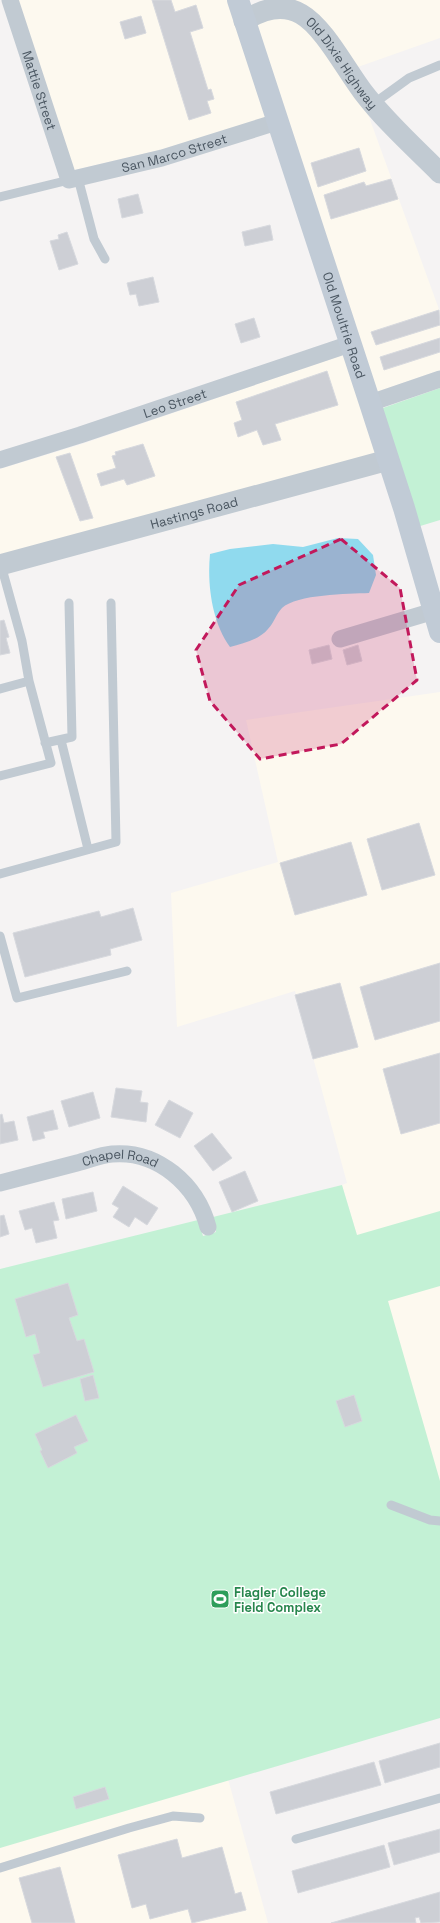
<svg xmlns="http://www.w3.org/2000/svg" width="440" height="1923" font-family="'Space Grotesk',sans-serif">
	<style>
		.commercial { fill: #fdf9ef }
		.green { fill: #c3f1d5 }
		.water { fill: #90daee }
		.building { fill: #cdcfd5; stroke: #d7d9de }
		.lines { fill: none; stroke-linecap: round; stroke-linejoin: round }
		.service { stroke: #c1cad2; stroke-width: 9 }
		.minor { stroke: #c1cad2; stroke-width: 17 }
		.tertiary { stroke: #c1cad2; stroke-width: 21 }
		.secondary { stroke: #c1cbd6; stroke-width: 22 }
		.marked { fill: #c2185b; fill-opacity: 0.2; stroke: #c2185b; stroke-width: 3; stroke-dasharray: 8 5; stroke-linejoin: round }
		.labels { text-anchor: middle; dominant-baseline: central; stroke-width: 3; stroke-linejoin: round; paint-order: stroke }
		.street-label { font-size: 13px; fill: #4a5661; stroke: #fff }
		.leisure-label { font-size: 13px; font-weight: bold; fill: #27864d; stroke: #fff; text-anchor: start }
	</style>
	<rect width="100%" height="100%" fill="#f5f3f3"/>
	<path class="commercial" d="M18,0H230L268,117L160,150L74,170Z
		M280,0H440V38L355,68Z
		M266,18H292L308,28L365,106L440,312V370L374,393L253,25Z
		M346,354L378,454L0,556V469L82,444Z
		M440,692V1514L342,1185L347,1183L295,991L177,1027L171,893L278,862L246,720Z
		M228,1779L268,1923H0V1841Z"/>
	<path class="green" d="M440,388V520L417,527L380,409Z
		M342,1185L357,1235L440,1211V1286L388,1301L440,1481V1718L0,1848V1269L198,1220L203,1236L216,1232L213,1217Z"/>
	<path class="water" d="M338,538L358,539L373,555L376,575L369,593C348,594 297,594 282,608C276,614 274,623 268,629C259,640 243,643 230,647C212,622 207,585 210,554L230,549L273,544L303,547Z"/>
	<path class="building" d="M152,0H171L175,12L196,5L203,28L190,32L208,90L211,89L214,99L207,101L211,113L189,120Z
		M141,16L146,33L125,39L120,22Z
		M359,148L366,171L318,187L311,163Z
		M391,179L398,199L331,219L324,195L364,182L366,186Z
		M138,194L143,213L122,218L118,199Z
		M270,225L273,240L245,246L242,232Z
		M67,232L78,264L59,270L50,241L59,239L58,235Z
		M153,277L159,302L139,306L136,294L130,295L127,283Z
		M439,310L440,325L376,345L371,332Z
		M254,318L260,337L241,343L235,324Z
		M440,338V352L384,370L380,357Z
		M327,371L338,405L275,424L281,440L263,445L257,430L238,437L234,423L242,420L236,402Z
		M143,444L155,476L127,485L124,479L101,486L97,474L116,468L112,456L116,455L115,452Z
		M70,453L93,518L80,521L56,457Z
		M4,620L9,637L6,638L10,653L0,655V621Z
		M329,645L332,659L312,664L309,650Z
		M358,645L362,661L347,665L343,650Z
		M419,823L435,875L382,890L367,839Z
		M351,842L367,895L295,915L280,863Z
		M133,908L142,940L110,949L111,955L25,977L13,933L99,911L101,917Z
		M440,963V1021L375,1040L360,987Z
		M340,983L358,1047L313,1059L295,995Z
		M440,1053V1123L401,1134L383,1069Z
		M116,1088L142,1091L140,1102L148,1103L146,1122L111,1117Z
		M93,1092L100,1118L69,1127L61,1101Z
		M169,1100L193,1113L180,1138L155,1125Z
		M53,1110L58,1129L43,1132L45,1138L33,1141L27,1117Z
		M2,1114L4,1123L14,1121L18,1140L0,1144V1115Z
		M212,1133L232,1158L213,1171L194,1146Z
		M245,1171L258,1201L232,1212L219,1182Z
		M123,1186L158,1208L147,1225L135,1217L129,1227L113,1217L119,1208L112,1204Z
		M93,1192L97,1211L66,1219L62,1199Z
		M54,1202L59,1220L53,1221L57,1238L36,1243L32,1228L25,1230L19,1211Z
		M4,1215L9,1234L0,1237V1216Z
		M68,1283L78,1315L69,1318L77,1341L84,1339L94,1372L43,1387L33,1355L40,1353L35,1334L26,1337L15,1299Z
		M93,1375L99,1398L85,1401L80,1379Z
		M354,1395L362,1421L345,1427L336,1401Z
		M76,1415L88,1441L74,1447L77,1453L48,1468L40,1451L42,1450L35,1434Z
		M440,1743V1767L385,1783L379,1761Z
		M374,1762L381,1785L276,1814L270,1792Z
		M105,1787L109,1799L76,1809L73,1797Z
		M440,1829V1852L394,1865L388,1843Z
		M177,1839L182,1858L222,1847L235,1894L241,1892L246,1910L192,1923L188,1909L150,1919L146,1904L132,1908L118,1855Z
		M384,1845L390,1867L298,1893L292,1871Z
		M60,1867L75,1923H32L19,1878Z
		M440,1892V1922L421,1923L419,1917L415,1918L416,1923H331Z"/>
	<g class="lines">
		<path class="service" d="M373,104L409,78L440,65
			M78,178L94,239L105,259
			M0,197L69,180
			M0,689L29,681L22,641L1,565
			M61,740L88,849
			M45,743L72,737L69,603
			M0,776L51,763L29,681
			M0,874L116,842L111,603
			M0,936L17,998L127,971
			M391,1505L430,1520L440,1521
			M296,1839L440,1798
			M0,1868L129,1828L173,1816L200,1818"/>
		<g class="minor">
			<path id="s1" d="M10,0L69,180L162,158L277,122"/>
			<path d="M370,403L440,379"/>
			<path id="s2" d="M0,460L80,435L350,344"/>
			<path d="M340,639L434,611"/>
			<path id="s3" d="M0,1183C26,1176 51,1170 77,1163C89,1160 100,1155 112,1154C158,1150 197,1185 208,1227"/>
		</g>
		<g class="tertiary">
			<path id="s4" d="M244,21C261,10 282,3 301,14C324,27 346,70 363,92C385,121 414,147 440,173"/>
			<path id="s5" d="M0,565L388,460"/>
		</g>
		<path class="secondary" id="s6" d="M238,0L370,403L404,508L440,632"/>
	</g>
	<path class="marked" d="M341,539L400,588L417,680L341,744L260,759L210,701L196,650L239,585Z"/>
	<defs>
		<g id="stadium-square" transform="scale(1)"><rect x="-9" y="-9" width="18" height="18" rx="4" fill="#2e9e5b" stroke="#fff"/><path d="M0-5a6.5 5 0 1 0 0 10a6.5 5 0 1 0 0-10ZM-3.5-1.8h7v3.6h-7Z" fill="#fff"/></g>
	</defs>
	<g fill-rule="evenodd">
		<use href="#stadium-square" x="220" y="1599"/>
	</g>
	<g class="labels">
		<g class="street-label">
			<text stroke="none"><textPath href="#s4" startOffset="125">Old Dixie Highway</textPath></text>
			<text stroke="none"><textPath href="#s1" startOffset="95">Mattie Street</textPath></text>
			<text stroke="none"><textPath href="#s1" startOffset="298">San Marco Street</textPath></text>
			<text stroke="none"><textPath href="#s6" startOffset="342">Old Moultrie Road</textPath></text>
			<text stroke="none"><textPath href="#s2" startOffset="184">Leo Street</textPath></text>
			<text stroke="none"><textPath href="#s5" startOffset="201">Hastings Road</textPath></text>
			<text stroke="none"><textPath href="#s3" startOffset="124">Chapel Road</textPath></text>
		</g>
		<g class="leisure-label">
			<text x="234" y="1592">Flagler College<tspan x="234" dy="15">Field Complex</tspan></text>
		</g>
	</g>
</svg>
